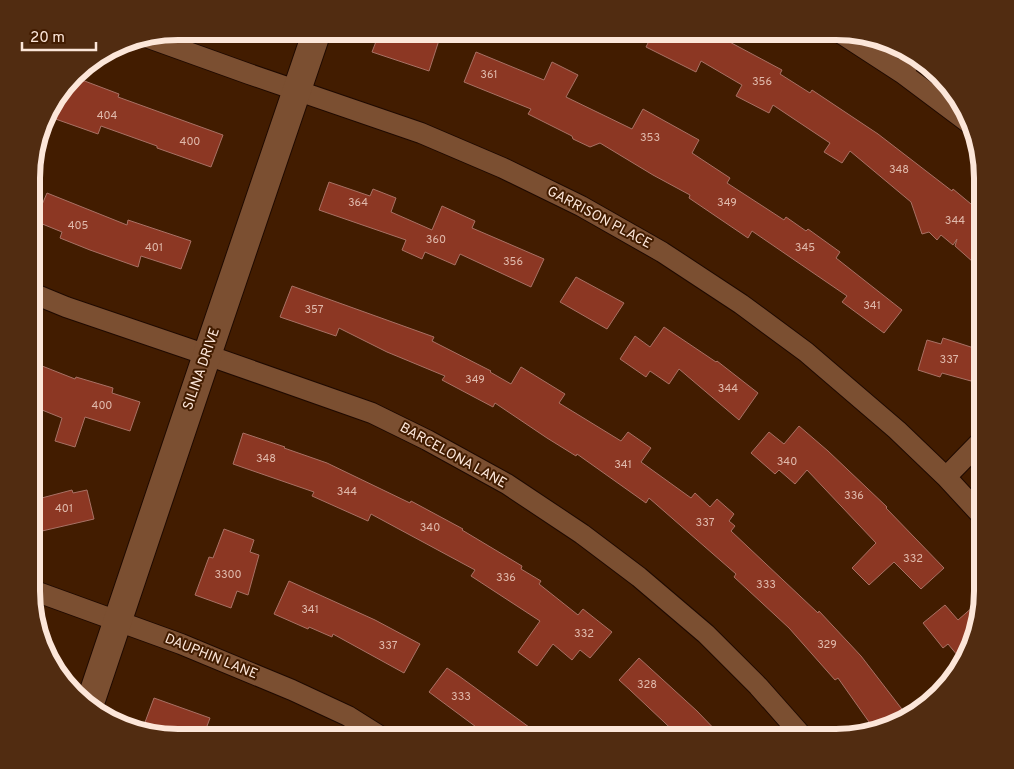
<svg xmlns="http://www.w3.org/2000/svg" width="1014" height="769" font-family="Overpass,sans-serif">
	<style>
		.building { fill: #8c3723; stroke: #a87164 }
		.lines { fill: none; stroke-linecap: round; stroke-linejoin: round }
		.street-casing { stroke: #1f0a00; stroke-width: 22 }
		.secondary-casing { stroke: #1f0a00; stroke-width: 30 }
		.street { stroke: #7b4f31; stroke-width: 20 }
		.secondary { stroke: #7b4f31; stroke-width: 28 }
		.labels { text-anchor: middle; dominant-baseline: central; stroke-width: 4; stroke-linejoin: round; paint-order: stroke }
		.number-label { font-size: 11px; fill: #e0baac }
		.street-label { font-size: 14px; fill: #fce6d9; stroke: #421c00 }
		.rim { fill: none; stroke: #fce6d9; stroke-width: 6 }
	</style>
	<rect width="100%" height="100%" fill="#421c00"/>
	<path class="building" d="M380,31H442L429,71L372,52Z
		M654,31H709L782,70L780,74L810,93L812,90L878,134L952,191L953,189L983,214V250L973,262L955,246L957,239L953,245L941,235L937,240L929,232L922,234L911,202L850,151L842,163L824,152L830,143L773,105L769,113L736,96L742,85L701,61L696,72L646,47Z
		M476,52L544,80L552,62L578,75L566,97L632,129L643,109L699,140L692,153L730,178L727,183L784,220L786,217L806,231L808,229L840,252L836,258L902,310L884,333L842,302L847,296L752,231L748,238L689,198L690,195L653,175L600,143L590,147L573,139L572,136L528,114L531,109L464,82Z
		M74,77L119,94L118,97L223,135L211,167L157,148V146L101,126L98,134L47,116L51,105Z
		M329,182L370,196L373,189L396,198L391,212L432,230L442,206L475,221L472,228L544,259L531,287L460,254L455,265L425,252L422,259L402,250L406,240L319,210Z
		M47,193L127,225L128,220L191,241L181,269L141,256L138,267L90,250L60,238L62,232L35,221Z
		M576,277L624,303L607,329L560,302Z
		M292,286L434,337L432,341L491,371L490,372L511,384L521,367L565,394L559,403L621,441L628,432L651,448L641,462L691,498L695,493L710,507L717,499L734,514L729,521L735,526L731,531L818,613L819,611L861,656L908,717L901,723L874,729L838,678L835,680L789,628L734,577L736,574L649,498L646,503L577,454L576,456L547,438L495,403L493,407L442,380L445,376L387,352L339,328L336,336L280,317Z
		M664,327L716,362L717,361L758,393L739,420L679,369L669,384L650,371L646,377L620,359L635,336L650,347Z
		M943,338L980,350L971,381L942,373L940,377L918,370L927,340L941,344Z
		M32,362L75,379L76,377L113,388L112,393L140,402L130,431L85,417L75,447L55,441L62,418L32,406Z
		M799,426L828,451L887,507L886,508L944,568L921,589L894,562L869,585L852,568L876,543L807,470L795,484L779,470L775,474L751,453L769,432L784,444Z
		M243,433L285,447L284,448L327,463L410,503L411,501L463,529L462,530L522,566L521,569L541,581L539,584L578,615L583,609L612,632L590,658L580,650L572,660L553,644L537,666L518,652L540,621L471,576L475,570L371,514L368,521L312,496L314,492L233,464Z
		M72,490L73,493L87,490L94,519L42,531L34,500Z
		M224,529L254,540L250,552L259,555L248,595L237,591L231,608L195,595L209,557L213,558Z
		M289,581L375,620L420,644L404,673L333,634L332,637L309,627L308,629L274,614Z
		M982,599L971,648L963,662L948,644L943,648L923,623L945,605L958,620Z
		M639,658L697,711L723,738H681L630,690L619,680Z
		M447,668L459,676L544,738H491L429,692Z
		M154,698L210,718L203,737H176L144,725Z"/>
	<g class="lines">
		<g class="street-casing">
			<path id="street" d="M839,32L902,73L970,124
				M146,37L249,74L421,133L503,168L581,206L662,252L741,304L806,352L897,430L946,477L982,516
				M902,73L914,56
				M32,293L66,307L207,355L372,413L427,440L507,484L582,534L639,577L706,634L758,686L804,738
				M946,477L983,439
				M32,590L181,644L292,690L348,716L383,738"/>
		</g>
		<g class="secondary-casing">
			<path id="secondary" d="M89,706L207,355L317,31"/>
		</g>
		<use href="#street" class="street"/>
		<use href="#secondary" class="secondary"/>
	</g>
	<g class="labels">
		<g class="number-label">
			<text x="489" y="75">361</text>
			<text x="762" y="82">356</text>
			<text x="107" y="116">404</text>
			<text x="650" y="138">353</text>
			<text x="190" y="142">400</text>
			<text x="899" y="170">348</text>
			<text x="358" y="203">364</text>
			<text x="727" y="203">349</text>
			<text x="955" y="221">344</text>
			<text x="78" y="226">405</text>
			<text x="436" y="240">360</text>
			<text x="154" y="248">401</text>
			<text x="805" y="248">345</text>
			<text x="513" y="262">356</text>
			<text x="872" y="306">341</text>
			<text x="314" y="310">357</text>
			<text x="949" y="360">337</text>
			<text x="475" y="380">349</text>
			<text x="728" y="389">344</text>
			<text x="102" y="406">400</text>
			<text x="266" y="459">348</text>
			<text x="787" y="462">340</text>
			<text x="623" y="465">341</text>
			<text x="347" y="492">344</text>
			<text x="854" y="496">336</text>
			<text x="64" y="509">401</text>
			<text x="705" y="523">337</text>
			<text x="430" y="528">340</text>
			<text x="913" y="559">332</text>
			<text x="228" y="575">3300</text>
			<text x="506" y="578">336</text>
			<text x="766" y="585">333</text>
			<text x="310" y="610">341</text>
			<text x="584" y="634">332</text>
			<text x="827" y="645">329</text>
			<text x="388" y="646">337</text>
			<text x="647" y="685">328</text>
			<text x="461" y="697">333</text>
		</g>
		<g class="street-label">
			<text transform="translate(599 218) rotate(28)">GARRISON PLACE</text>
			<text transform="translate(202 369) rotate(-71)">SILINA DRIVE</text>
			<text transform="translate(453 456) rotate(29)">BARCELONA LANE</text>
			<text transform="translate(211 657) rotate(22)">DAUPHIN LANE</text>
		</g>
	</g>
	<path d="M0 0H1014V769H0ZM178 40H836A138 138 0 0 1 974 178V591A138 138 0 0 1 836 729H178A138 138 0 0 1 40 591V178A138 138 0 0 1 178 40Z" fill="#512c11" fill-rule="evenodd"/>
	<path class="rim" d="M178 40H836A138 138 0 0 1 974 178V591A138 138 0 0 1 836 729H178A138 138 0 0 1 40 591V178A138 138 0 0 1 178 40Z"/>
	<path d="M22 42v8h74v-8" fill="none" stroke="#fce6d9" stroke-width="2.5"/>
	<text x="30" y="42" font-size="15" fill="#fce6d9" stroke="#421c00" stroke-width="4" paint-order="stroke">20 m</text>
</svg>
